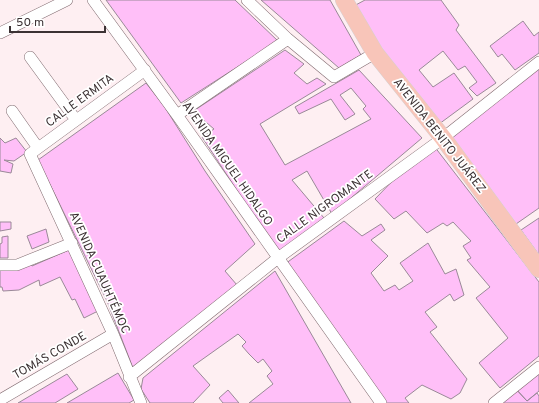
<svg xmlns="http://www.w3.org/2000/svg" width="539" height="403" font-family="Overpass,sans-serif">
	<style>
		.building { fill: #ffbff8; stroke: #9a8998 }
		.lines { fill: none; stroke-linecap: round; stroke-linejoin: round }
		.minor-casing { stroke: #816b70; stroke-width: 12 }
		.primary-casing { stroke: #d4d2d2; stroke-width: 18 }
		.minor { stroke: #fff; stroke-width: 11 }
		.primary { stroke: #f8c5b9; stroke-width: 17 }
		.labels { text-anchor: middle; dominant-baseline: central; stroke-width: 3.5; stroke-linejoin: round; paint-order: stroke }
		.street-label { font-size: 12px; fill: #3c3234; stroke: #fff }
	</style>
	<rect width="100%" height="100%" fill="#feeff2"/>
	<path class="building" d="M106,0H235L278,41L181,103Z
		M261,0H330L361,55L339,68Z
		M365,0H441L459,25L456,30L496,83L477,96L469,88L477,82L465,66L458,70L443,51L419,70L433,87L454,73L473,99L435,127L352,7Z
		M523,21L534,36L539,32V53L515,70L502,54L498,57L490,46Z
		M285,50L304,64L294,73L307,84L317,78L326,84L260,124L285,165L371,119L363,109L366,106L351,88L340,95L355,114L345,120L331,99L299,114L295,107L359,70L422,138L332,214L307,171L292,180L324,218L278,253L202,137L214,129L200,117L194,122L189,114Z
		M539,67V208L516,224L448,135Z
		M146,83L164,106L205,171L255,244L225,271L237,285L133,368L107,301L38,160Z
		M0,138L5,143L16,138L27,152L14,161L4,160L13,164L11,173L0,171Z
		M434,146L539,282V356L500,388L479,363L508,338L476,298L490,287L467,260L471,258L463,246L471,241L453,222L447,226L443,223L427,233L406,211L394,219L375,199L403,170Z
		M539,218V255L521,230Z
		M344,221L362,236L381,224L385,230L371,240L388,256L371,273L384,291L395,285L399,290L413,281L400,263L428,243L445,274L456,269L464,295L454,301L450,294L425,312L437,327L430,332L467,379L460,393L451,399L422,385L405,398L409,403H386L285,264Z
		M0,222H11V229L0,231Z
		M46,229L49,242L32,249L27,236Z
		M8,236V258H0V244L2,243V237Z
		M71,249L98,311L84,318L75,299L72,300L60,277L40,286L39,280L19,290L3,291L2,287H0V270L30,262L32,266Z
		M275,271L351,403H249L273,384L267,376L272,371L263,359L258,363L249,354L242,346L246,342L238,334L193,366L210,385L193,403H150L141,389L143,378Z
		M539,369V391L527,401L515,388Z
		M118,373L134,400L129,403H67Z
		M67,374L78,389L55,403H18Z
		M515,388L527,401L537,393L539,396V403H498Z
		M228,390L239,403H223L219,398Z"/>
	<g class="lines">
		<g class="minor-casing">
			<path id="minor" d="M93,0L177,115L381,403
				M247,0L288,39L334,77L375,53
				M0,33L67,0
				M30,57L76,120
				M12,111L38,148
				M177,115L288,39
				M0,265H17L72,243
				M129,377L278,258L443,138L539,62
				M0,400L113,334
				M141,403L113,334L30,154L145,70
				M494,403L539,367"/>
		</g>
		<g class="primary-casing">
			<path id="primary" d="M344,0L375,53L443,138L539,269"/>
		</g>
		<use href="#minor" class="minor"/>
		<use href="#primary" class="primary"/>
	</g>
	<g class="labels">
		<g class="street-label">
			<text transform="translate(80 101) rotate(-36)">CALLE ERMITA</text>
			<text transform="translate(439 136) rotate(52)">AVENIDA BENITO JUÁREZ</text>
			<text transform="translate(227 164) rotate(55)">AVENIDA MIGUEL HIDALGO</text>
			<text transform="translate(325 207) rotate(-36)">CALLE NIGROMANTE</text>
			<text transform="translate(99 273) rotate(66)">AVENIDA CUAUHTÉMOC</text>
			<text transform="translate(50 356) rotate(-30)">TOMÁS CONDE</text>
		</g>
	</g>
	<path d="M10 26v6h95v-6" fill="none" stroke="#3c3234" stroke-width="2"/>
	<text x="16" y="26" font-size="12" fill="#3c3234" stroke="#ffffff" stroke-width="3" paint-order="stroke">50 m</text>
</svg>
